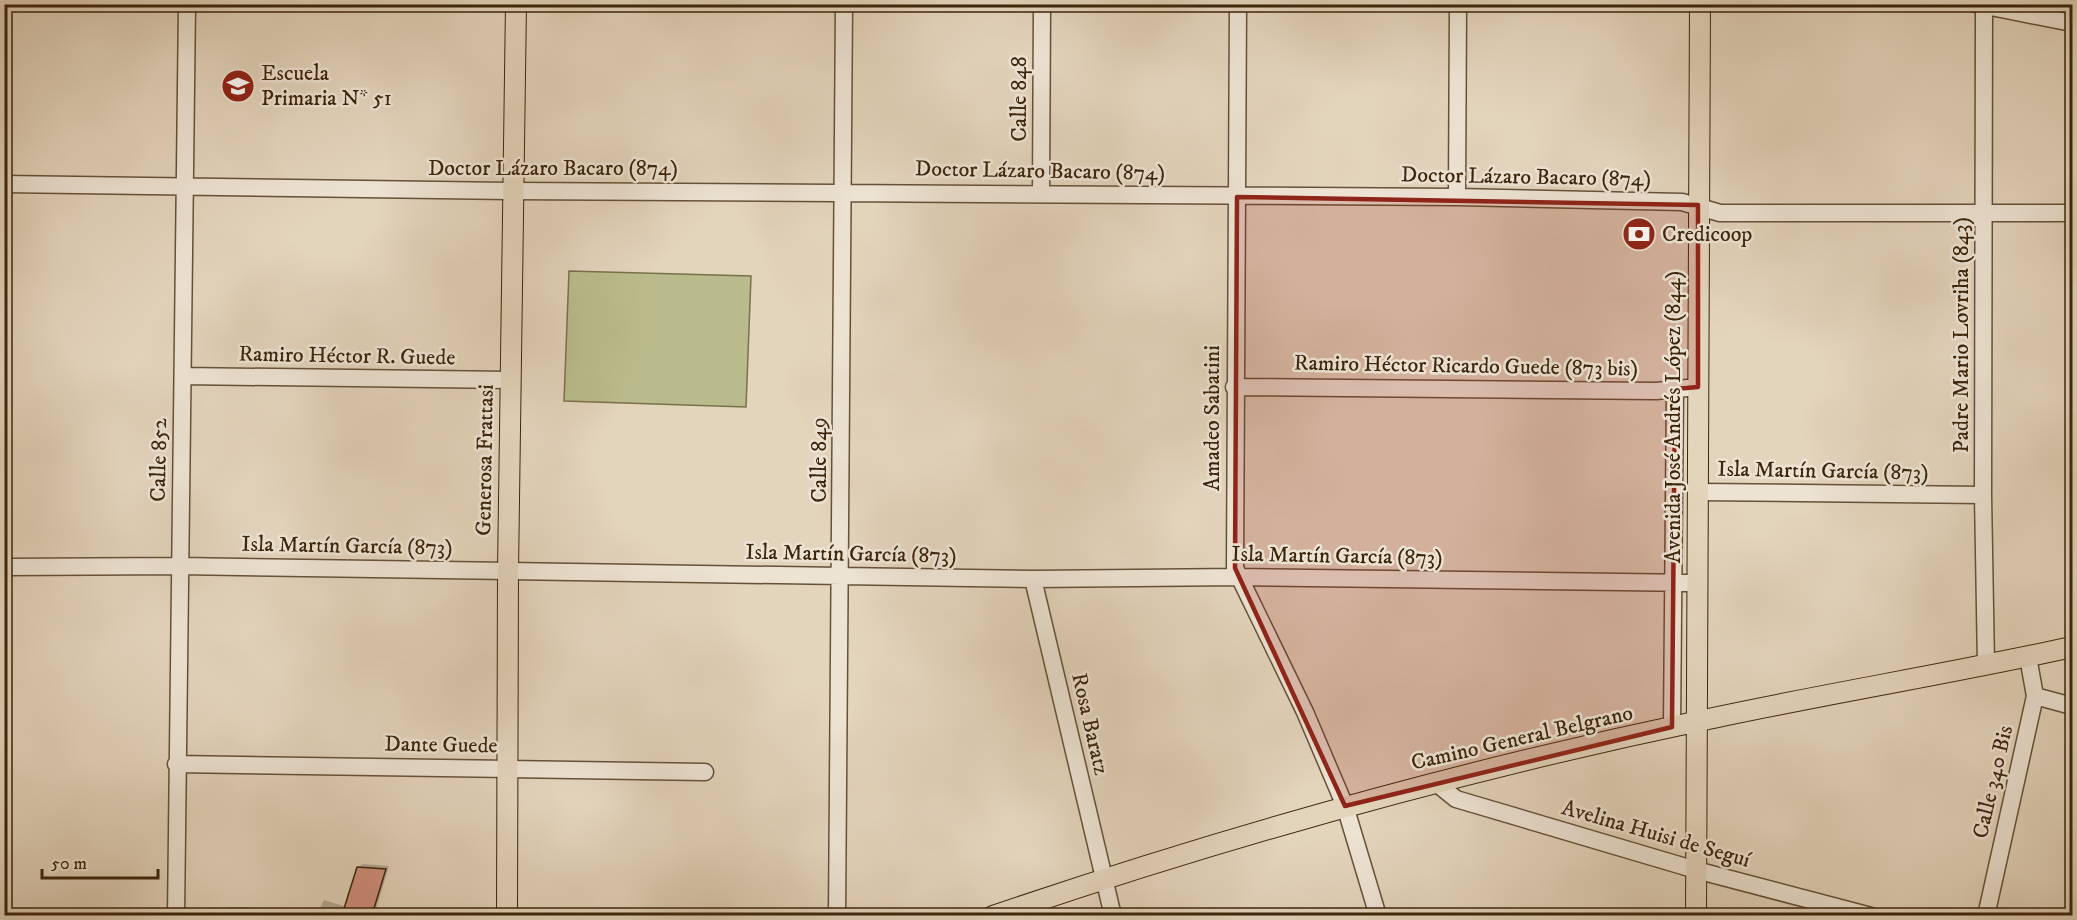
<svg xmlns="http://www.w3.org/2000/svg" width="2077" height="920" font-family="'IM FELL DW Pica',serif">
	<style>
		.green { fill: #babb8c; stroke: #7b704c; stroke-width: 1.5 }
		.shadow { fill: #0003 }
		.building { fill: #d0907e; stroke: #3c250b; stroke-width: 1.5 }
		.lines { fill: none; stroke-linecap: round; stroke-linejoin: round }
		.minor-casing { stroke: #665137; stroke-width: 19 }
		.major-casing { stroke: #3c250b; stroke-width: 22 }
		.minor { stroke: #ede3d3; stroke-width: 16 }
		.major { stroke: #e3d4bc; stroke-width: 20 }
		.marked { fill: #8f2418; fill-opacity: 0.2; stroke: #8f2418; stroke-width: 4.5; stroke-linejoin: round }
		.labels { text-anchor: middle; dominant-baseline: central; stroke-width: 5; stroke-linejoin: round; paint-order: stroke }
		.poi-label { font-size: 22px; fill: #3c250b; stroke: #ede3d3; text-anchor: start }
		.street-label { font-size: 22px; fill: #3c250b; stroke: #ede3d3 }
	</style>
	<rect width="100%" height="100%" fill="#e3d4bc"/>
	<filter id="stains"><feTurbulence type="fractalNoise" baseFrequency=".00333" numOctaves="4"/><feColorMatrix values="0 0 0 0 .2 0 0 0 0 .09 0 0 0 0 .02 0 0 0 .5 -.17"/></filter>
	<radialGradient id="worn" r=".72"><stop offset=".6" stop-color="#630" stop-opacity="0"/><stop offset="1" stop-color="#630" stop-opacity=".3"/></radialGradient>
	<path class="green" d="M569,271L751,276L746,407L564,401Z"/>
	<path class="shadow" d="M363,864L389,866L374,916H316L324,900L347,907L358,868Z
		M228,907H249L247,916H225Z"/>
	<path class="building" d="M357,867L386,869L372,915H342Z"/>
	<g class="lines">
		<g class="minor-casing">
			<path id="minor" d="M1238,4L1235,568L1305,712L1345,806L1378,916
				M1976,4L2072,23
				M1984,4L1983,495L1986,665
				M4,184L513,191L1457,197L1682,202L1720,213H2072
				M1041,193L1042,4
				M1457,197L1458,4
				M183,376L510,380
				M1234,387L1656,391L1698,387
				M1698,492L1983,495
				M4,567L180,566L1033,579L1238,577L1697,583
				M1033,579L1113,916
				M2035,696L2072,706
				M1672,727L1675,389
				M176,764L705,772
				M1435,782L1456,799L1696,870L1871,916
				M176,916L187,4
				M837,916L844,4
				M1986,916L2035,696L2028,657"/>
		</g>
		<g class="major-casing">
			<path id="major" d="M507,916L508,571L516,4
				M993,916C1225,837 1460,771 1699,721C1823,694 1949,674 2072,647
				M1696,916L1700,4"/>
		</g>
		<use href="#minor" class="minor"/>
		<use href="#major" class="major"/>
	</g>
	<path class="marked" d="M1237,197L1698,205V387L1675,389L1672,727L1345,806L1235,568Z"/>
	<defs>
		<g id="school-disc" transform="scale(1.725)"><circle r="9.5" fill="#8f2418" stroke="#ede3d3"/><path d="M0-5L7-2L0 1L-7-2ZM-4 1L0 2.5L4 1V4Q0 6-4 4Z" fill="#fff"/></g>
		<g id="bank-disc" transform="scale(1.725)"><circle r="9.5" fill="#8f2418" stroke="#ede3d3"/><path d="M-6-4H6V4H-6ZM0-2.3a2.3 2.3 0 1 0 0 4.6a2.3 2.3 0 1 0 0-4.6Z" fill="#fff"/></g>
	</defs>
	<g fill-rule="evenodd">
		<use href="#school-disc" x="238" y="86"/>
		<use href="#bank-disc" x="1639" y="234"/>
	</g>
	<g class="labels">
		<g class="poi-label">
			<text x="261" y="73">Escuela<tspan x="261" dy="25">Primaria N* 51</tspan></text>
			<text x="1662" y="234">Credicoop</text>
		</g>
		<g class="street-label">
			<text transform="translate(1019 99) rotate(-90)">Calle 848</text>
			<text x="553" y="168">Doctor Lázaro Bacaro (874)</text>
			<text transform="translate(1040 171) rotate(1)">Doctor Lázaro Bacaro (874)</text>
			<text transform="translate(1526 177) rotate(1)">Doctor Lázaro Bacaro (874)</text>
			<text transform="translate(1961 335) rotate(-90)">Padre Mario Lovriha (843)</text>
			<text transform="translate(347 356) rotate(1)">Ramiro Héctor R. Guede</text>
			<text transform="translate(1466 366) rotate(1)">Ramiro Héctor Ricardo Guede (873 bis)</text>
			<text transform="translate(1673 417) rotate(-90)">Avenida José Andrés López (844)</text>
			<text transform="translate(1212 418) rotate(-90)">Amadeo Sabatini</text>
			<text transform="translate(159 460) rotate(-89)">Calle 852</text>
			<text transform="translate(485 460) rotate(-89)">Generosa Frattasi</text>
			<text transform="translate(819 460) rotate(-90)">Calle 849</text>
			<text transform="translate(1823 471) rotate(1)">Isla Martín García (873)</text>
			<text transform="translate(347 546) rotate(1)">Isla Martín García (873)</text>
			<text transform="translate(851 554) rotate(1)">Isla Martín García (873)</text>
			<text transform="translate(1337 556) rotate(1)">Isla Martín García (873)</text>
			<text transform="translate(1090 724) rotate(77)">Rosa Baratz</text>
			<text transform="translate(1522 738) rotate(-13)">Camino General Belgrano</text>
			<text transform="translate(441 745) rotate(1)">Dante Guede</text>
			<text transform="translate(1993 782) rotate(-77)">Calle 340 Bis</text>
			<text transform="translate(1656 834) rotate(16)">Avelina Huisi de Seguí</text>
		</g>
	</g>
	<rect width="2077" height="920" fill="none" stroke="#e3d4bc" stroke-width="24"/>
	<rect x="6" y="6" width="2065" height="908" fill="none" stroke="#3c250b" stroke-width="3"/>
	<rect x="12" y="12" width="2053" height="896" fill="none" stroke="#3c250b" stroke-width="1.5"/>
	<path d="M42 869v9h116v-9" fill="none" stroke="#3c250b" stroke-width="3"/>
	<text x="51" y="869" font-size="18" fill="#3c250b" stroke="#ede3d3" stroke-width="4.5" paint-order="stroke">50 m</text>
	<rect width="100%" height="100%" filter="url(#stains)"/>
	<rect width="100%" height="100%" fill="url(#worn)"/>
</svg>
